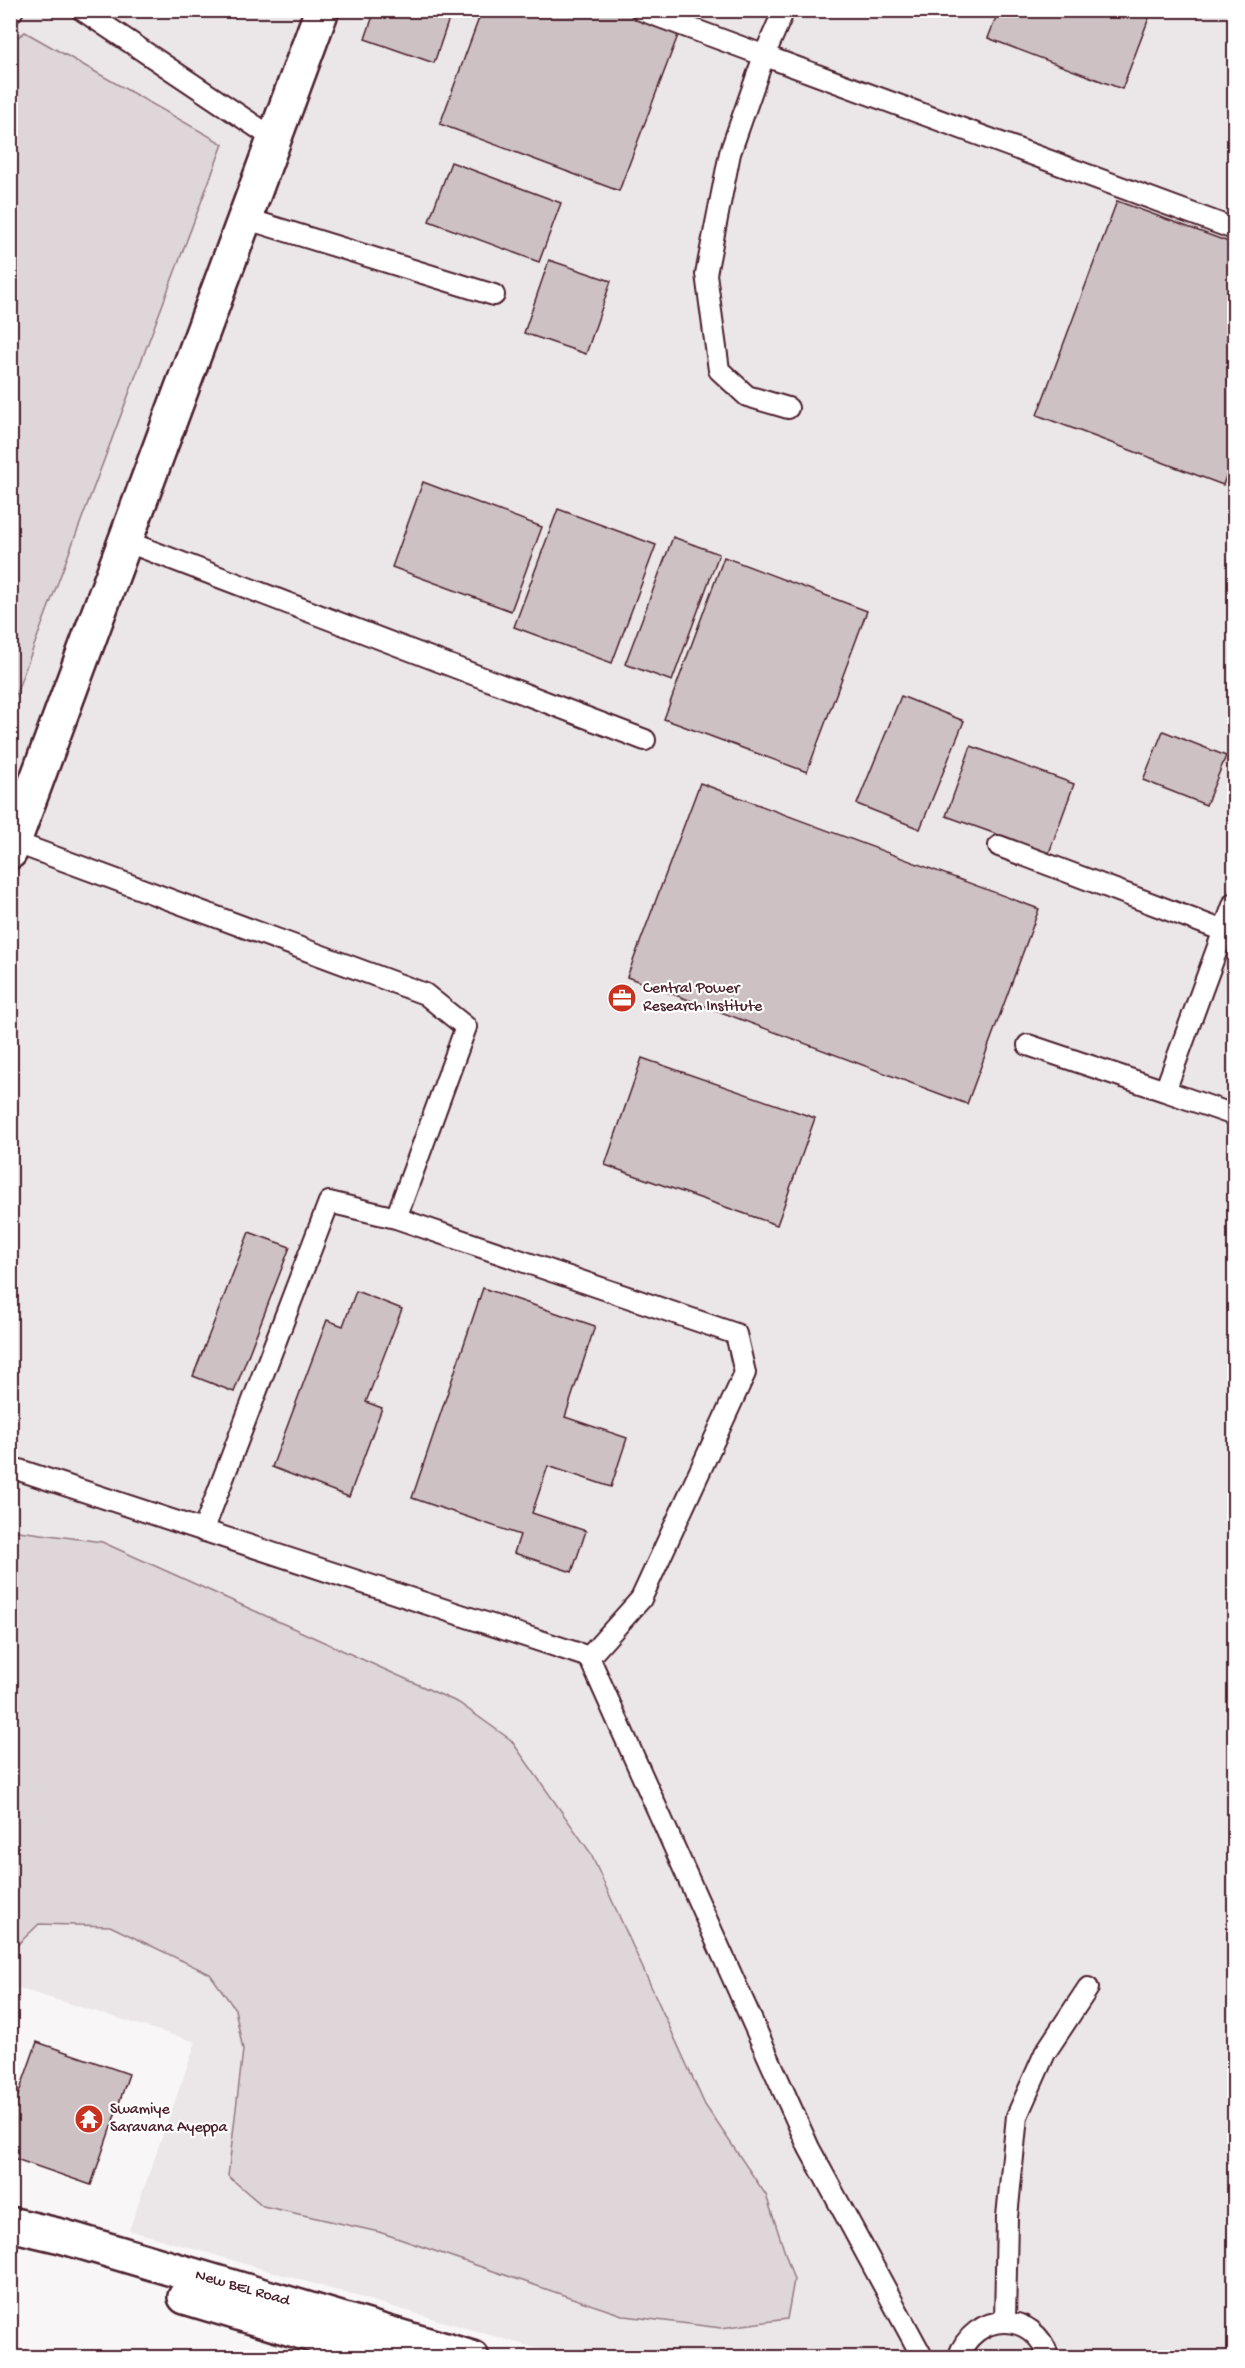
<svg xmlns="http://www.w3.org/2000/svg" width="1245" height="2368" font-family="'Gochi Hand',sans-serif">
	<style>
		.built { fill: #ebe6e8 }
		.green { fill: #ded6d9; stroke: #947a82; stroke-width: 1.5 }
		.building { fill: #cdc1c4; stroke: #4a1f2b; stroke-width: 1.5 }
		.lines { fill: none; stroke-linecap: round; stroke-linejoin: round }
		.lane-casing { stroke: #4a1f2b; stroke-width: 24 }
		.street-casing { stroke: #4a1f2b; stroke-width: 38 }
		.secondary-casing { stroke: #4a1f2b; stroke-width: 38 }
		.lane { stroke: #fff; stroke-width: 20 }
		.street { stroke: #fff; stroke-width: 33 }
		.secondary { stroke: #fff; stroke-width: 33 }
		.labels { text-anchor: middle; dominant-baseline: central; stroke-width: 4.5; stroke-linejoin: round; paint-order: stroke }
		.poi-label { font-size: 16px; fill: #4a1f2b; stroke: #fff; text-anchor: start }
		.street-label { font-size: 16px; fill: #4a1f2b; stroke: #fff }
	</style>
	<rect width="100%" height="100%" fill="#f8f6f7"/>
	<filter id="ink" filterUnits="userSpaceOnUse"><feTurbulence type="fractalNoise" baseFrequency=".0167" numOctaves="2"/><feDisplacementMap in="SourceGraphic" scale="12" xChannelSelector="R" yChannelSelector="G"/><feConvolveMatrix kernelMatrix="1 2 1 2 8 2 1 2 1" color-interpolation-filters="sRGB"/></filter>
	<g filter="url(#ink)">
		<path class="built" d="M10,11H1234V2357H566L129,2230L196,2042L11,1986Z"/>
		<path class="green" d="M25,32L223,144L11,707L10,43Z
			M11,1530L102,1542L459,1703L511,1740L590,1852L705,2105L766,2195L794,2280L787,2319L721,2328L625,2316L379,2232L263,2206L228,2176L243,2050L235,2009L210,1974L110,1926L39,1924L11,1951Z"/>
		<path class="building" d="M375,10H452L434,63L365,39Z
			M482,10H628L680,30L619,191L440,124Z
			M999,10H1152L1122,89L988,38Z
			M451,162L561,203L539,262L429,221Z
			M1117,201L1234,244V453L1223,485L1037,415Z
			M549,260L611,281L586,354L524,333Z
			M423,482L542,527L511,611L392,567Z
			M558,509L656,545L612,663L514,627Z
			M673,537L719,554L672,681L625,664Z
			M724,557L867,611L807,772L664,719Z
			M901,696L964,721L920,829L857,804Z
			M1163,731L1226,756L1206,805L1143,780Z
			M971,746L1074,784L1049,853L946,816Z
			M700,783L1039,909L967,1104L627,977Z
			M642,1058L815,1118L777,1225L605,1165Z
			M249,1232L290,1247L234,1392L193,1376Z
			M483,1288L595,1326L565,1417L627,1438L611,1487L548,1466L532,1513L586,1531L572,1572L514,1553L520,1535L412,1498Z
			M356,1291L402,1309L366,1402L382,1408L349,1497L272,1467L327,1320L343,1326Z
			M37,2042L129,2074L91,2185L10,2157V2118Z"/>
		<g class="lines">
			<g class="lane-casing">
				<path id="lane" d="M82,10L273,138
					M641,10L1234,229
					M784,10L764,56L730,153L706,274L719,370L747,396L788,408
					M10,14L13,10
					M244,218L494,295
					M125,541L645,740
					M999,846L1224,931
					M1234,903L1165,1091L1234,1115
					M1028,1045L1165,1091
					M10,1467L589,1657L641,1599L745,1373L736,1334L396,1218L466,1027L425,994L14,842
					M203,1531L329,1202L396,1218
					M589,1657L809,2148L923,2358
					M1005,2321L1007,2217L1017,2116L1045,2053L1088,1988
					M958,2358C974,2311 1034,2309 1049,2358"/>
			</g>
			<g class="street-casing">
				<path id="street" d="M10,852L322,10"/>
			</g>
			<g class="secondary-casing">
				<path id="secondary" d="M10,2224L61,2236L472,2358
					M185,2297L388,2358"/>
			</g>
			<use href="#lane" class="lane"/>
			<use href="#street" class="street"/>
			<use href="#secondary" class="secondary"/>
		</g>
	</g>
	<defs>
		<g id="office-disc" transform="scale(1.5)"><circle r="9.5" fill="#c8321e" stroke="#fff"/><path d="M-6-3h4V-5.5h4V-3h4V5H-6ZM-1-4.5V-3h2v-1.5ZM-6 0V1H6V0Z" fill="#fff"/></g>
		<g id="temple-disc" transform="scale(1.5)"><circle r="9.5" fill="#c8321e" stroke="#fff"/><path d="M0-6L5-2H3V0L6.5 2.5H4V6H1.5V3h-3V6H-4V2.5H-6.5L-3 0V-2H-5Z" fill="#fff"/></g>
	</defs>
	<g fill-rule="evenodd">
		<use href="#office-disc" x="622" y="998"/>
		<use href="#temple-disc" x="89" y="2119"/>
	</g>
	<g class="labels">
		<g class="poi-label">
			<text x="643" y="989">Central Power<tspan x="643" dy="18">Research Institute</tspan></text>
			<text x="110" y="2110">Swamiye<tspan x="110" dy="18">Saravana Ayeppa</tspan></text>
		</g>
		<g class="street-label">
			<text transform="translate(242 2289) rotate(16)">New BEL Road</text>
		</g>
	</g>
	<rect width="1245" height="2368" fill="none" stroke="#fff" stroke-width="36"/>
	<rect x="18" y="18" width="1209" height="2332" fill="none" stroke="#4a1f2b" stroke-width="2" filter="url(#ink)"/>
</svg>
